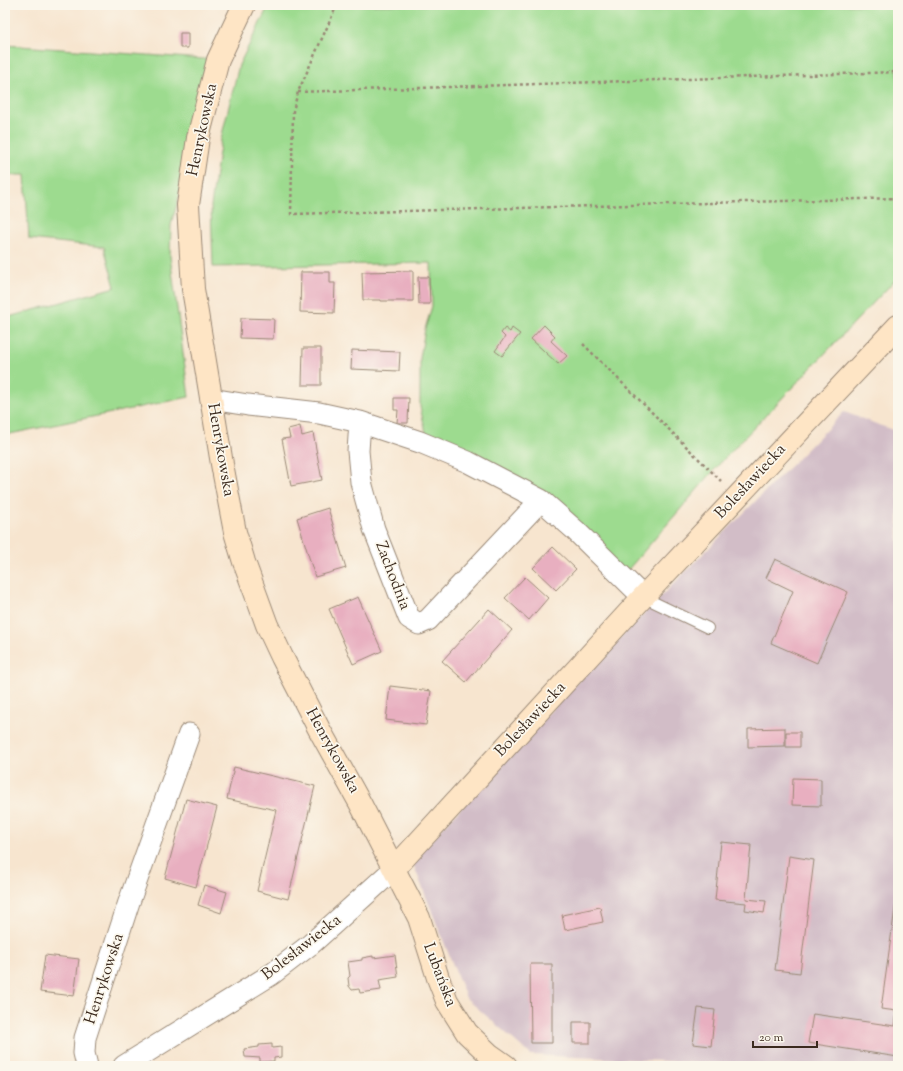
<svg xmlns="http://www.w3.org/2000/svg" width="903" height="1071" font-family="'Sorts Mill Goudy',serif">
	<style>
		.industrial { fill: #d2bdc7 }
		.green { fill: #9ddb8f; stroke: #6c8256 }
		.building { fill: #e8afc0 }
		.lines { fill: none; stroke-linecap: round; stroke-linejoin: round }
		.lane-casing { stroke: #998876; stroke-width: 12 }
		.street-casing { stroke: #998876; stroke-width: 23 }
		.secondary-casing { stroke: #998876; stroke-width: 24 }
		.path { stroke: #998876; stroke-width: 2.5; stroke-dasharray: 3 3; stroke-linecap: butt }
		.lane { stroke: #fff; stroke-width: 10 }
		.street { stroke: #fff; stroke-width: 21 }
		.secondary { stroke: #fee5c5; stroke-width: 22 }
		.labels { text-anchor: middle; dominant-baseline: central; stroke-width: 3.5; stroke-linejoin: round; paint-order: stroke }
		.street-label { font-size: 16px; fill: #3b2a1e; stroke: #fbf7ec }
	</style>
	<rect width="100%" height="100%" fill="#fbf7ec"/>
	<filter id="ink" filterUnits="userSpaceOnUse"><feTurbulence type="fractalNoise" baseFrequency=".025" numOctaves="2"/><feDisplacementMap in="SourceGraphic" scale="8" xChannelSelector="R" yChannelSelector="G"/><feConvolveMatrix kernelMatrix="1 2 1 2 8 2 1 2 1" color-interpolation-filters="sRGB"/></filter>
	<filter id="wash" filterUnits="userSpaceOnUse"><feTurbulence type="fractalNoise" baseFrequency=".012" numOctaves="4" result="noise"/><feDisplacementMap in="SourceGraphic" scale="16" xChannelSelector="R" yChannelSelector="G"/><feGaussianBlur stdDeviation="0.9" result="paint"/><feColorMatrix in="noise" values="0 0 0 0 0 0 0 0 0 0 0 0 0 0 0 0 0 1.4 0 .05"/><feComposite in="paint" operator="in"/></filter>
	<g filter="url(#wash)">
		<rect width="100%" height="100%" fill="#f7e5cf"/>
		<path class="industrial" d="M844,412L898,432V1066H776L531,1055L466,998L412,861L596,662Z"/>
		<path class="green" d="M269,5H898V277L722,461L625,573L554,503L427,437L420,407V358L425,329L432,306L431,263L213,267L211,206L221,139L239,65Z
			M5,45L218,60L171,225L170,256L189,397L5,435V318L115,287L104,247L29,239L25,175H5Z"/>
		<g id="blocks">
			<path class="building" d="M180,33H188V48H180Z
				M413,271V301H381V300H363L362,272Z
				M301,272H330V283H335L334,313L300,312Z
				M418,277H429L430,304H419Z
				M241,318L274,319L273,339L240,338Z
				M544,325L555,336L551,341L567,356L558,364L531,339Z
				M505,328L510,332L512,328L520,334L502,356L495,351L505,337L501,333Z
				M303,348H321V385H302Z
				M352,350L400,352L399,371L351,369Z
				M394,398H409L408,423H397L398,410H394Z
				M300,426L302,436L313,433L322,480L291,486L282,439L290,438L288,429Z
				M328,508L346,568L315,577L297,518Z
				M553,547L576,569L556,590L533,568Z
				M775,559L848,592L817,663L771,643L793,591L766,578Z
				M525,577L548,598L529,620L505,598Z
				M358,597L382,651L353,664L329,609Z
				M489,609L512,630L466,682L442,661Z
				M390,686L431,691L426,725L386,720Z
				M785,728V746L748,747V729Z
				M786,732H800V747H786Z
				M234,767L315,786L288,899L257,891L276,810L227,799Z
				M793,778L821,779V806L792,805Z
				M186,799L217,807L196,887L165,878Z
				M721,842L751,845L746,899L766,901L764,913L745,910L746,903L715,900Z
				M789,856L814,860L800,973L775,970Z
				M204,885L227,892L221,913L198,905Z
				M897,894L898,1057L808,1043L813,1014L895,1026L897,1011L881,1009Z
				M600,907L603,922L565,930L562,915Z
				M45,955L79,959L74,996L40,992Z
				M395,955L398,977L379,980L381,990L360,993L359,989L352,990L349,986L348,978L350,976L348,962L362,960V958L373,956V958Z
				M530,964H552V1043H531Z
				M698,1008L715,1010L711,1046L693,1044Z
				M573,1022H590V1043H573Z
				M272,1044V1048L281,1047V1057L274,1058V1061L260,1062V1058L245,1057L244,1049L259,1047V1045Z"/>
		</g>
	</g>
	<g filter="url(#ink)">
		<use href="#blocks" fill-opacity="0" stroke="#998876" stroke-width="1"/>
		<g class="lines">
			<g class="lane-casing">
				<path id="lane" d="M643,597L708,628"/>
			</g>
			<g class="street-casing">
				<path id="street" d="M211,399L248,405L319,413L360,422L420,442L468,462L541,500L575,530L643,597
					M360,422L358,451L361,482L374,529L409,618L419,624L428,620L541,500
					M87,1066L84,1053L85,1038L129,902L189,734
					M124,1066L272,974L311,944L394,869"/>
			</g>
			<g class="secondary-casing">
				<path id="secondary" d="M244,5L218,60L198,138L188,205L193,289L222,464L235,532L244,562L267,625L282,657L319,729L360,803L419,918L438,978L447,1001L467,1033L489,1054L506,1066
					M394,869L643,597L898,326"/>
			</g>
			<path class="path" d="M337,5L298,92L293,111L291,214L898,198
				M298,92L898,72
				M583,344L721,481"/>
			<use href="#lane" class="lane"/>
			<use href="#street" class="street"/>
			<use href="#secondary" class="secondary"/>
		</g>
	</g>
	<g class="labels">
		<g class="street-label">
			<text transform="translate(203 130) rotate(-78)">Henrykowska</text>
			<text transform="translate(220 450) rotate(80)">Henrykowska</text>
			<text transform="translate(751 482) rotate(-47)">Bolesławiecka</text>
			<text transform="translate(392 576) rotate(69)">Zachodnia</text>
			<text transform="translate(531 720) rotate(-47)">Bolesławiecka</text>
			<text transform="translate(332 751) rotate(61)">Henrykowska</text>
			<text transform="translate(302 948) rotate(-38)">Bolesławiecka</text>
			<text transform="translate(439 975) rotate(69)">Lubańska</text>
			<text transform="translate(105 979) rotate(-72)">Henrykowska</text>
		</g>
	</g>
	<rect width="903" height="1071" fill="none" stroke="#fbf7ec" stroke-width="20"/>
	<path d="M753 1041v6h64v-6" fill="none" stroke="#3b2a1e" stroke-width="2"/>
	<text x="759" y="1041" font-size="12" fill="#3b2a1e" stroke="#fbf7ec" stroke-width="3" paint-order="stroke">20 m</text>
</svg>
